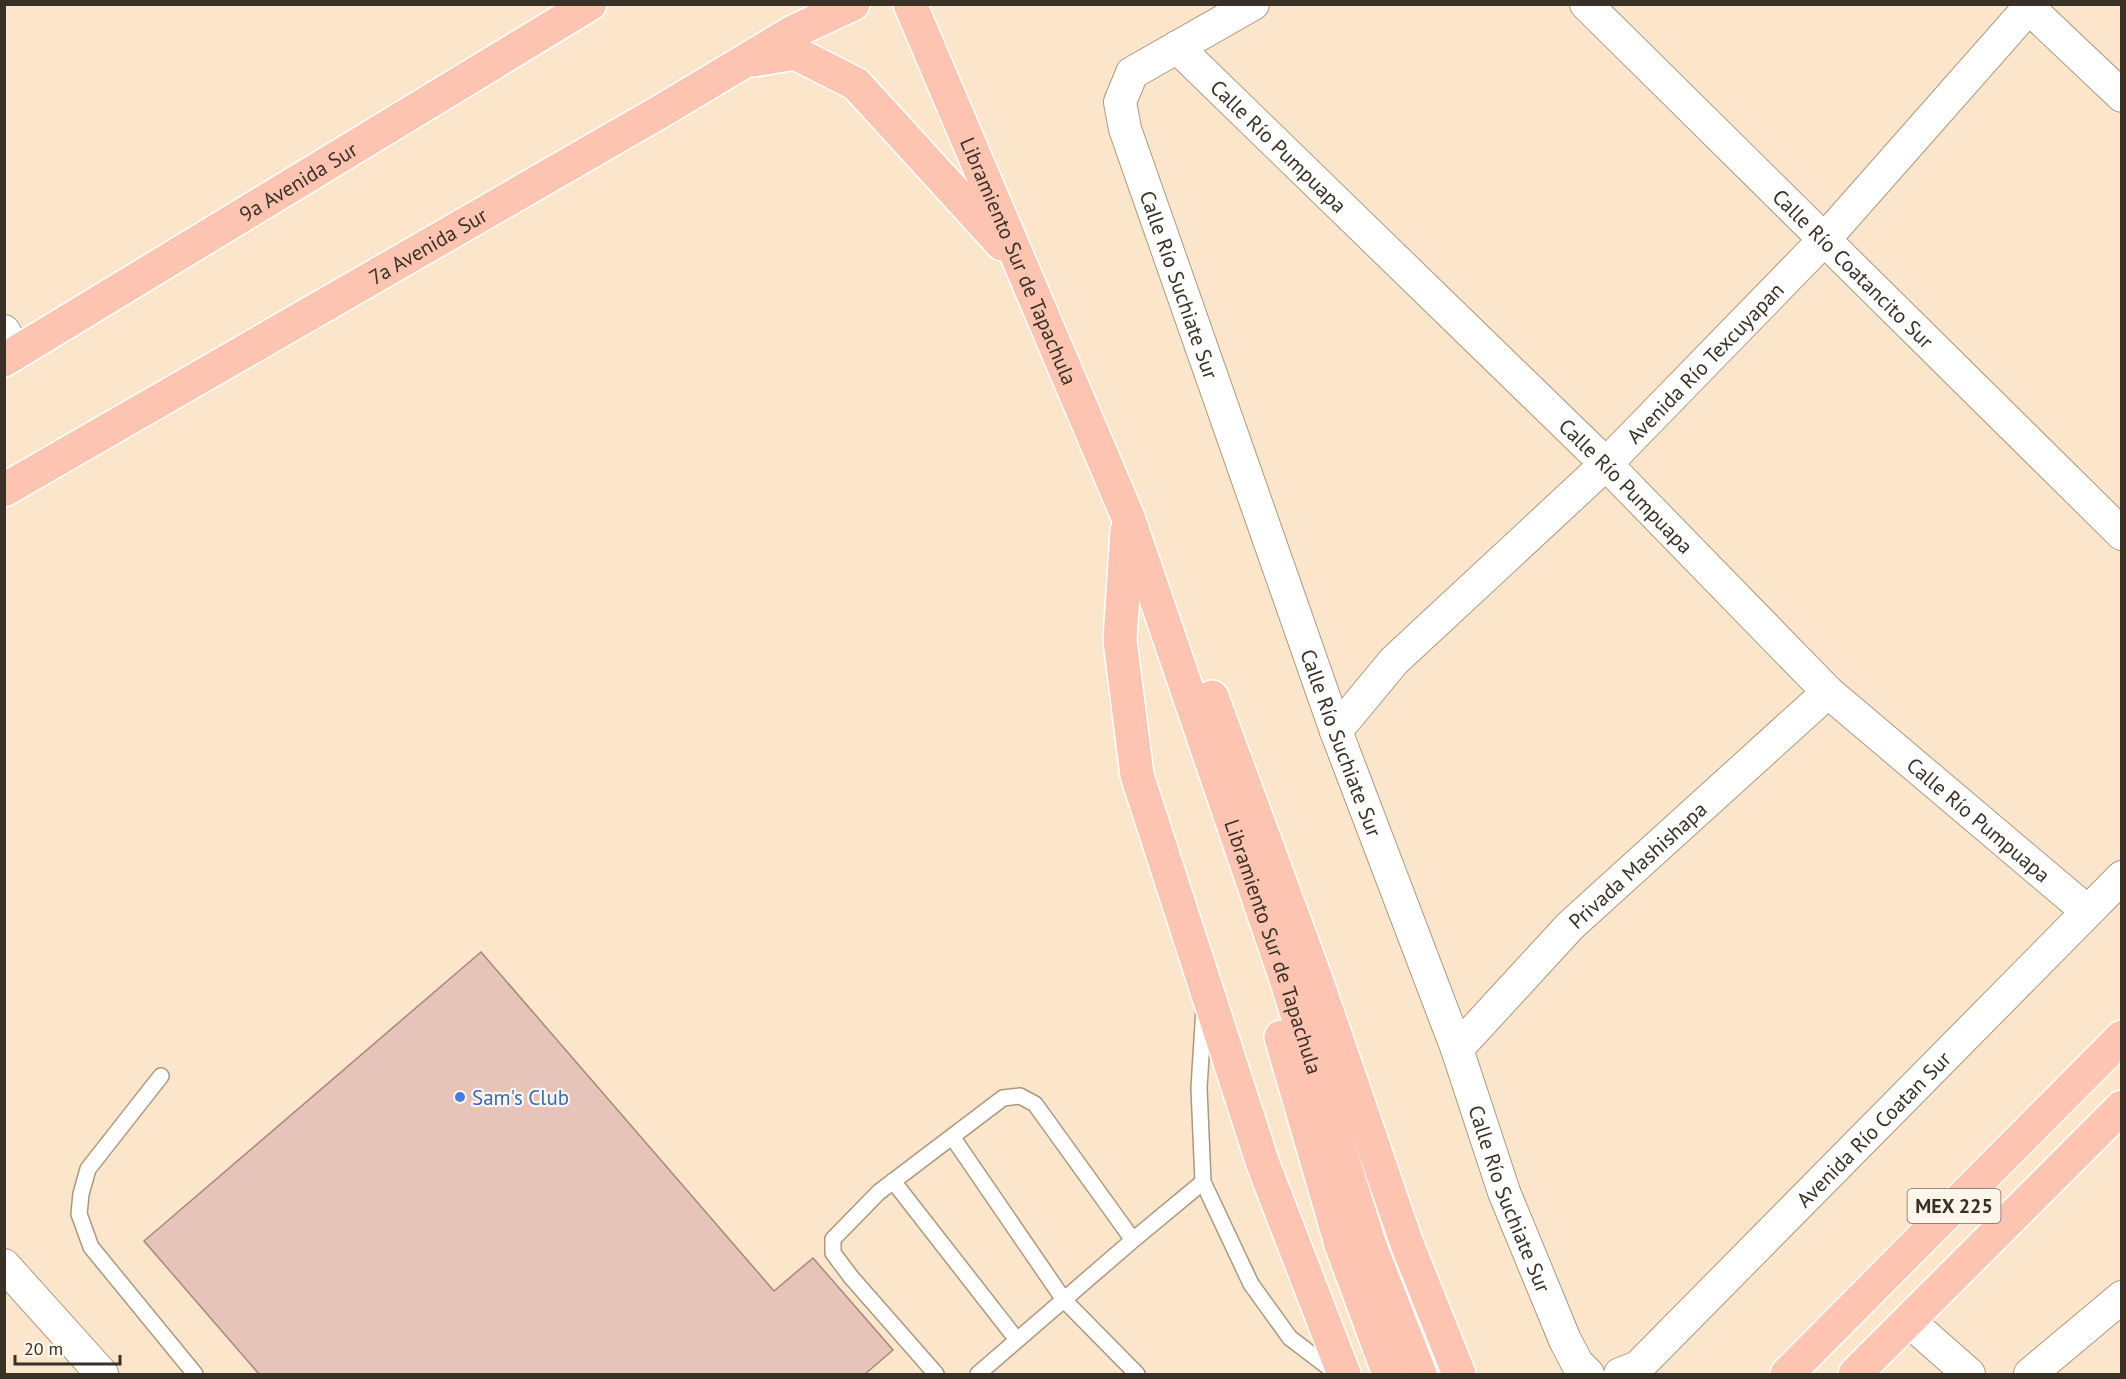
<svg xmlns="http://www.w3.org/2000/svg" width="2126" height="1379" font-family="'PT Sans',sans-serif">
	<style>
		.building { fill: #e7c4ba; stroke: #a8877e; stroke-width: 1.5 }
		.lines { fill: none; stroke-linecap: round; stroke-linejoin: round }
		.lane-casing { stroke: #ac987e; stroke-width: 18 }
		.street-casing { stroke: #ac987e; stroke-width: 34 }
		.primary-casing { stroke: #fff; stroke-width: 36 }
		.lane { stroke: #fff; stroke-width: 15 }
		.street { stroke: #fff; stroke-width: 32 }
		.primary { stroke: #fec4b2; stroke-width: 33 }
		.shop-dot { fill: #3f7fe0; stroke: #fff6eb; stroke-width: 2 }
		.labels { text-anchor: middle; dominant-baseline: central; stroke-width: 4.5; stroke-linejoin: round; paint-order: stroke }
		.shield { fill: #fff6eb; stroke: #746c61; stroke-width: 1.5 }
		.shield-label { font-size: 20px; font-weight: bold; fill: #393126 }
		.street-label { font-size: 21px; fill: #393126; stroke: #fff6eb }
		.shop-label { font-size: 21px; fill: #366cbe; stroke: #fff6eb; text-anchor: start }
	</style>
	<rect width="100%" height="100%" fill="#fce6cb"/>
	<path class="building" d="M481,952L774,1291L813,1258L893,1350L865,1374H259L144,1241Z"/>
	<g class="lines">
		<g class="lane-casing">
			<path id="lane" d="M1204,1008L1199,1088L1203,1182L1251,1284L1290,1338L1336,1373
				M161,1076L88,1169L81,1194L79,1214L91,1247L195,1374
				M953,1138L1064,1300L1137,1374
				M893,1181L1017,1340
				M936,1374L851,1277L833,1253V1239L879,1192L1003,1098L1020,1096L1035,1104L1133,1240
				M978,1374L1133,1240L1203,1182"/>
		</g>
		<g class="street-casing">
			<g id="street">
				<path id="s1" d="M1253,4L1132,73L1120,102L1125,129L1336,731L1457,1049L1504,1192L1565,1340L1577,1363L1588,1374"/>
				<path id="s2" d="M1586,4L2122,534"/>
				<path d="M2025,4L2122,96"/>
				<path id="s3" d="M1177,47L1606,464L1828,692L2087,911"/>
				<path d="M4,331L16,354"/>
				<path id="s4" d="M1336,731L1394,661L1606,464L1823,241L2032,4"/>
				<path id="s5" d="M1457,1049L1570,926L1828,692"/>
				<path d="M4,1265L102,1374"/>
				<path d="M1910,1322L1969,1374"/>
				<path id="s6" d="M1620,1374L1638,1367L2122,877"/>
				<path d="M2030,1374L2122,1297"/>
			</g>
		</g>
		<g class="primary-casing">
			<g id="primary">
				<path id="s7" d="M910,4L1128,517L1286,979L1370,1246L1420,1374"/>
				<path d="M754,60L795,53L856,84L1002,244"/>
				<path id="s8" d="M4,360L590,4"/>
				<path id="s9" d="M4,490L663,110L793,32L853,4"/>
				<path d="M1127,531L1120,640L1137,775L1263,1164L1344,1374"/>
				<path d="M1212,697L1317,982L1407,1244L1459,1374"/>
				<path d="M1281,1037L1341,1244L1389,1374"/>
				<path d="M1787,1374L2122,1037"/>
				<path d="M1855,1374L2122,1107"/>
			</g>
		</g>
		<use href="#lane" class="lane"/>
		<use href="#street" class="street"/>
		<use href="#primary" class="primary"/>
	</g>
	<circle class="shop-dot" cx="460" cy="1097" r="6"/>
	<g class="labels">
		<rect class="shield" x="1907.5" y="1189" width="93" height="34" rx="4.5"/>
		<g class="shield-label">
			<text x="1954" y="1206">MEX 225</text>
		</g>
		<g class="street-label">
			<text stroke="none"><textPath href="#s3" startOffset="142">Calle Río Pumpuapa</textPath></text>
			<text stroke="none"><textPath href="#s8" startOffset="344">9a Avenida Sur</textPath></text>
			<text stroke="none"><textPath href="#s9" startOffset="489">7a Avenida Sur</textPath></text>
			<text stroke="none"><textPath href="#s7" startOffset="279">Libramiento Sur de Tapachula</textPath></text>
			<text stroke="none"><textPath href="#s2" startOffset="376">Calle Río Coatancito Sur</textPath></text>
			<text stroke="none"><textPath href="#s1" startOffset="363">Calle Río Suchiate Sur</textPath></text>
			<text stroke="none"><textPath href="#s4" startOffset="522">Avenida Río Texcuyapan</textPath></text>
			<text stroke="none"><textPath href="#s3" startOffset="628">Calle Río Pumpuapa</textPath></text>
			<text stroke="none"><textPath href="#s1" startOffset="849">Calle Río Suchiate Sur</textPath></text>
			<text stroke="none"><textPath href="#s3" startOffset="1114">Calle Río Pumpuapa</textPath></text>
			<text stroke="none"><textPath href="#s5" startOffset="258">Privada Mashishapa</textPath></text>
			<text stroke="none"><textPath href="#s7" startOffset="1011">Libramiento Sur de Tapachula</textPath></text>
			<text stroke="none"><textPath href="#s6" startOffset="354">Avenida Río Coatan Sur</textPath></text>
			<text stroke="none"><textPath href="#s1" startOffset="1335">Calle Río Suchiate Sur</textPath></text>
		</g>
		<g class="shop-label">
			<text x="472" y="1097">Sam's Club</text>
		</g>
	</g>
	<rect width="2126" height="1379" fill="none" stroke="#393126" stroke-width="12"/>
	<path d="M15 1355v9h105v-9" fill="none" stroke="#393126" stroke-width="3"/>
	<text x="24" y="1355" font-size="18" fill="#393126" stroke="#fff6eb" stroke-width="4.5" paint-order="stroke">20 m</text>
</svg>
